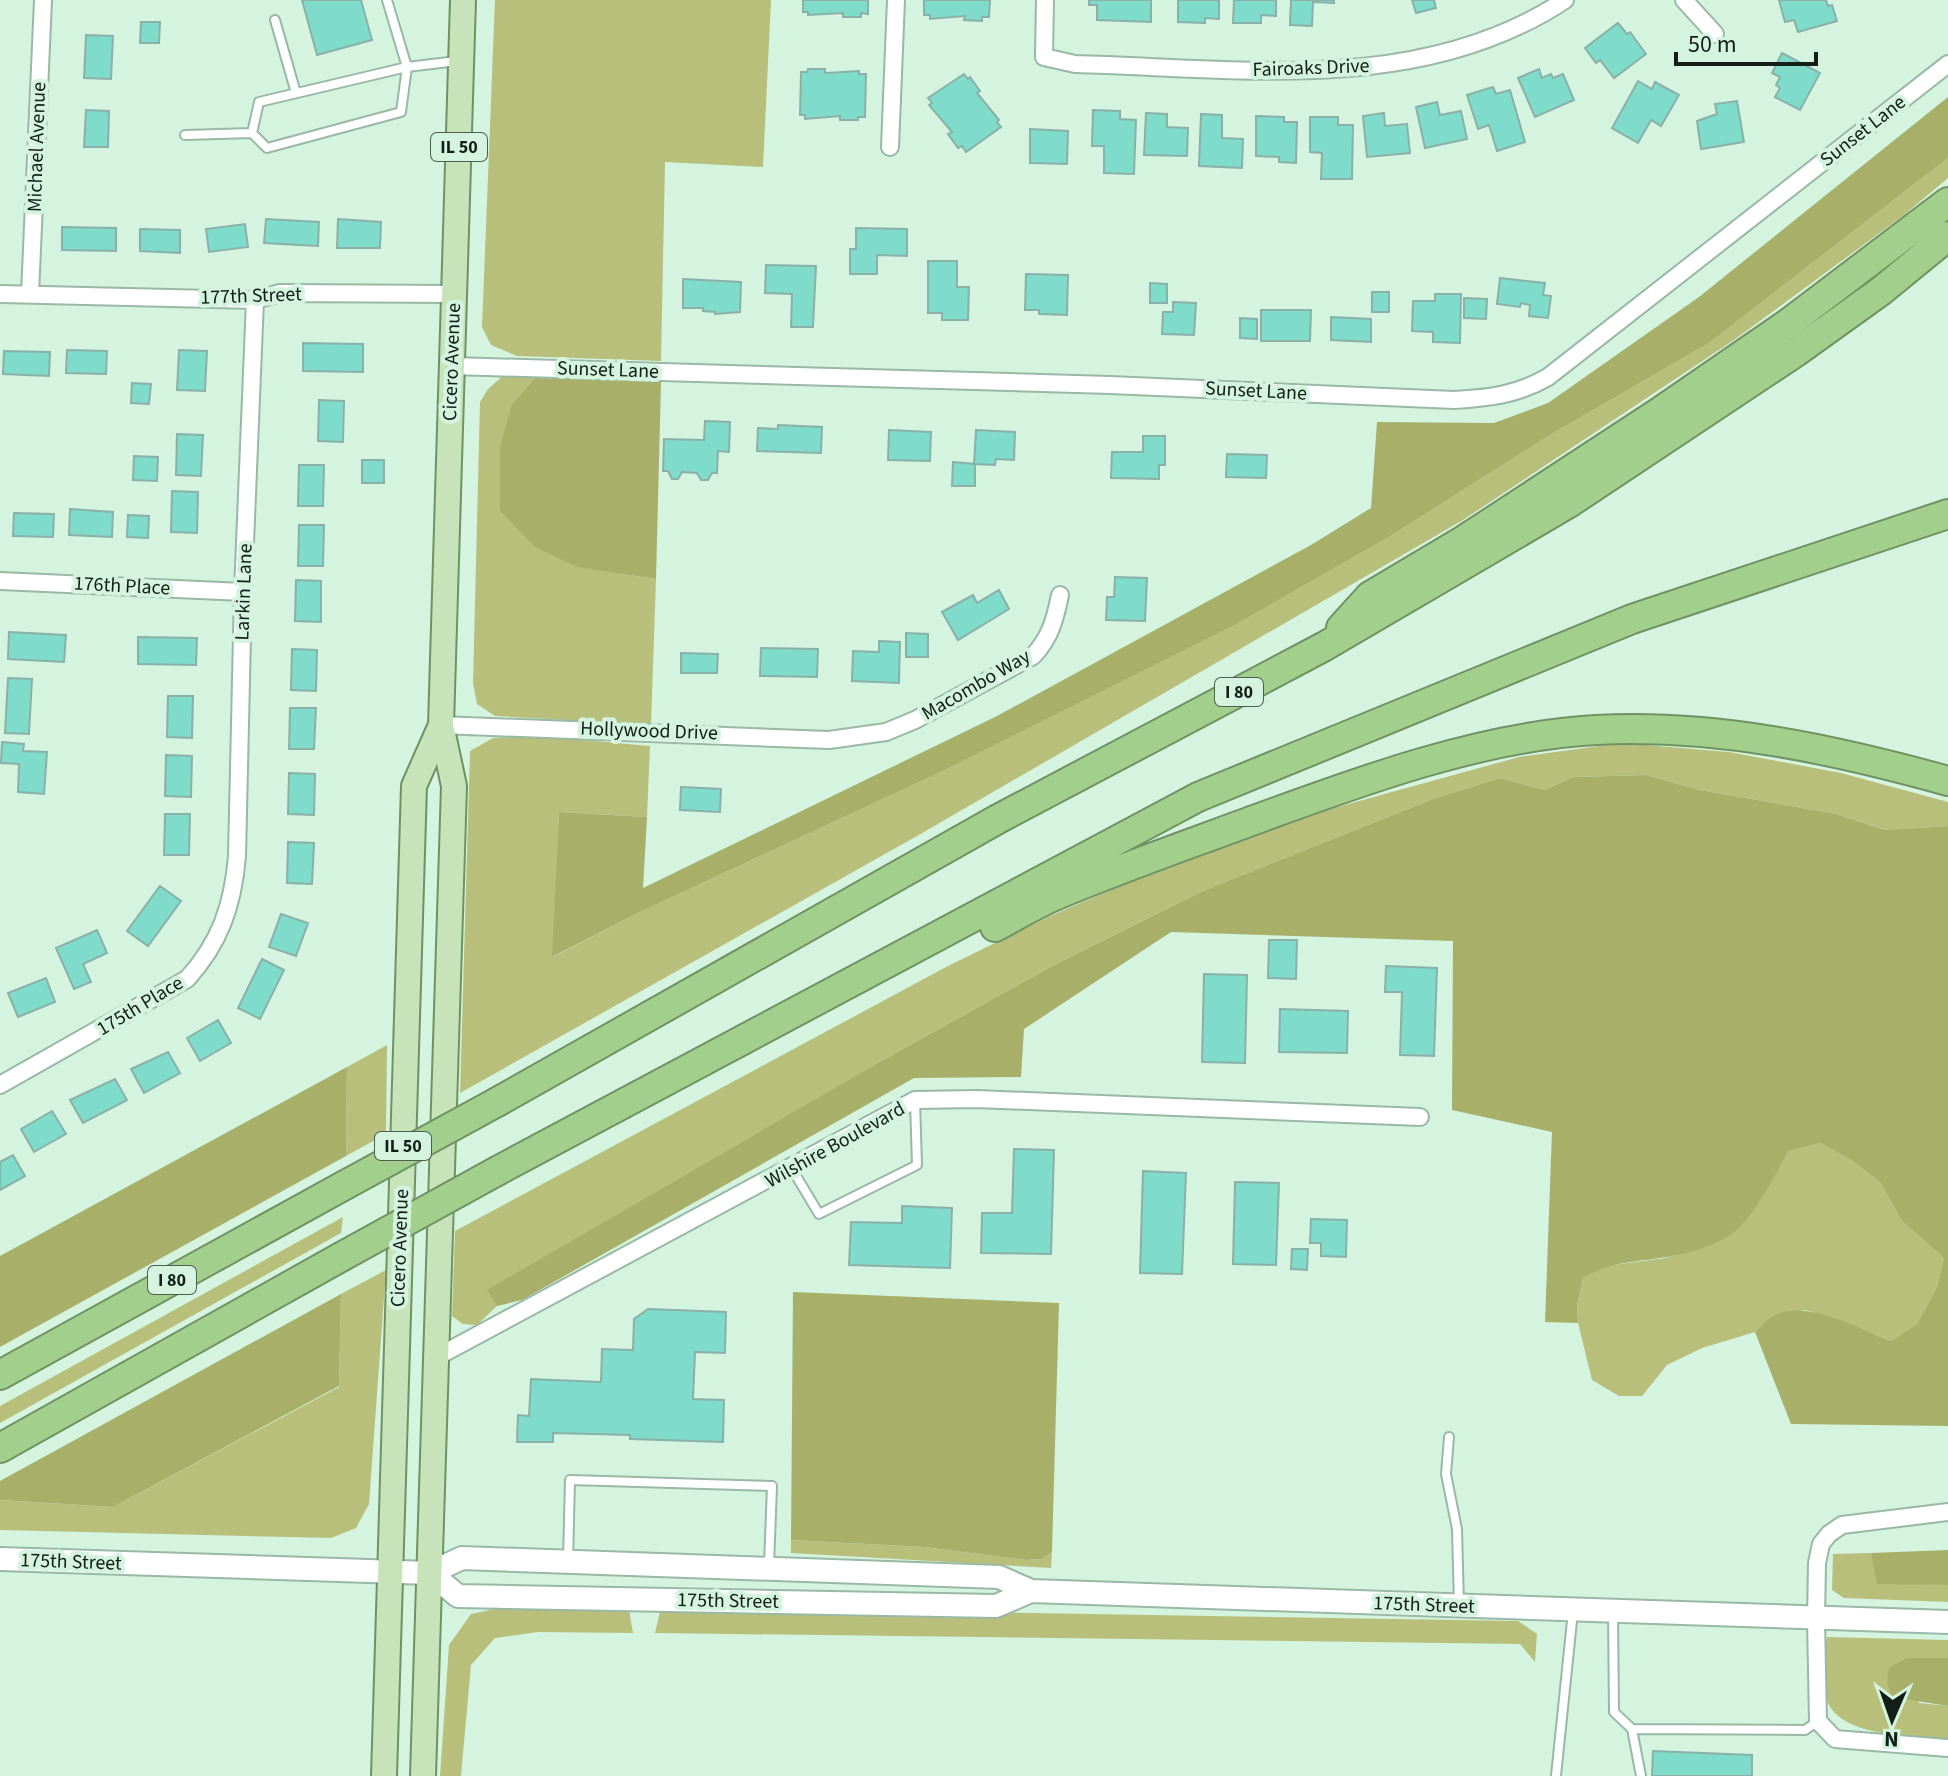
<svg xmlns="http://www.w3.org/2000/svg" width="1948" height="1776" font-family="'Source Sans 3',sans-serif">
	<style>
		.green { fill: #b8bf7a }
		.forest { fill: #a8af69 }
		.building { fill: #7fdbca; stroke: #8ab0a8; stroke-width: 2 }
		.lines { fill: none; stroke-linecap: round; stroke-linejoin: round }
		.lane-casing { stroke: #99b8a5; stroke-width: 12 }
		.street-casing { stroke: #99b8a5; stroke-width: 20 }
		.secondary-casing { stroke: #99b8a5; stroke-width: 26 }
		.primary-casing { stroke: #709263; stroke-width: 28 }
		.highway-casing { stroke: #709263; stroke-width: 32 }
		.lane { stroke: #fff; stroke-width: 8 }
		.street { stroke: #fff; stroke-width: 16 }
		.secondary { stroke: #fff; stroke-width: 22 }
		.primary { stroke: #c7e3ba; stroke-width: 24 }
		.highway { stroke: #a2d08c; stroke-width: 28 }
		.highway-bridge-casing { stroke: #709263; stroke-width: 32; stroke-linecap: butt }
		.highway-bridge { stroke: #a2d08c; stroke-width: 28 }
		.labels { text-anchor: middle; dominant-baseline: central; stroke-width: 8; stroke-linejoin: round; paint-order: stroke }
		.shield { fill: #d4f4e0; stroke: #4d5e53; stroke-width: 2 }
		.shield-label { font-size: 18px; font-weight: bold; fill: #131e17 }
		.street-label { font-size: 20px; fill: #131e17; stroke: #d4f4e0 }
	</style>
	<rect width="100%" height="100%" fill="#d4f4e0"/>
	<path class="green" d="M495,0H771L763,167L665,162L661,361L517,356L491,345L482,327Z
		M1948,158V178L1904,215L1734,340L1463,520L924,832L460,1093L470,751L493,738L539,736L650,746L647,817L559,812L553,957L640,912L960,763L1230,628L1389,537L1550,435L1709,343Z
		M504,375L535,378L511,405L500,445V511L623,574L656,579L651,725L495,716L477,704L473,683L480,402L488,389Z
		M1621,743L1729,752L1841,773L1948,802V826L1887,830L1836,814L1700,790L1646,775L1573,777L1545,790L1500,778L1433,799L1205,890L1054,965L867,1069L488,1290L497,1306L477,1325L463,1324L452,1316L455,1231L948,966L1050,916L1120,886L1312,814L1519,757Z
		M387,1045L386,1134L346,1156L347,1067Z
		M1820,1143L1851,1160L1880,1182L1902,1221L1944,1258L1937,1287L1917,1324L1891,1341L1835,1318L1805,1310L1775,1315L1755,1332L1702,1348L1667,1365L1642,1396H1619L1592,1380L1578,1323L1577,1305L1583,1278L1605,1266L1665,1258L1700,1248L1759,1202L1789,1151Z
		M343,1217L341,1233L0,1423V1406Z
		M386,1270L369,1504L356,1528L331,1538L0,1530V1500L113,1507L339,1387L341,1294Z
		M791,1540L924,1547L1026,1560L1042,1559L1052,1552L1051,1568L791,1553Z
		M1871,1553L1878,1583L1948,1585V1602L1844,1598L1832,1590L1833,1554Z
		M518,1604L629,1610L633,1633L538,1632L495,1638L471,1665L461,1776H440L449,1645L471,1614Z
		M661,1607L1518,1621L1537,1634L1535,1662L1520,1644L655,1633Z
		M1827,1637L1948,1640V1658H1906L1919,1703L1948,1706V1739C1916,1737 1843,1737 1828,1703C1826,1698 1825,1691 1824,1685C1820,1668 1821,1653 1827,1637Z"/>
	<path class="forest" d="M1948,97V158L1709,343L1550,435L1389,537L1230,628L960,763L640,912L552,957L559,812L647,817L643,888L997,716L1311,545L1371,508L1377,422L1494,423L1548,403L1699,297Z
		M535,378L661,382L656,579L577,567L535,547L500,511V445L511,405Z
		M1646,775L1700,790L1836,814L1886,830L1948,826V1426L1791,1424L1755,1332C1761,1327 1768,1318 1775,1315C1808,1299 1860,1329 1891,1341L1917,1324L1937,1287L1944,1258L1902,1221L1880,1182L1851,1160L1820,1143L1789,1151C1776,1173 1754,1217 1734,1232C1715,1247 1683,1255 1659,1258C1628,1263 1611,1262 1583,1278L1577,1305L1578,1323L1545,1322L1552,1132L1452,1110L1453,941L1171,932L1024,1029L1021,1077L914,1078L522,1300L497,1306L487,1290L867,1069L1054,965L1205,890L1433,799L1500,778L1545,790L1573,777Z
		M347,1067L346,1156L0,1347V1256Z
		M793,1292L1059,1303L1052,1552L1042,1559L1026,1560L924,1547L791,1540Z
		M341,1294L339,1386L113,1507L0,1500V1481Z
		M1948,1550V1585L1877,1584L1871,1553Z
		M1907,1658H1948V1706L1892,1697L1887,1683L1889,1668Z"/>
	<path class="building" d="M302,0H361L372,40L317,55Z
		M803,0H868V14L861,13V17H843V13L808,15V12H803Z
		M924,0H990L989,17H982V21L964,20L965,16L930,19V15H924Z
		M1089,0H1151V22L1097,20V5H1089Z
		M1178,0H1219V19L1205,18V23L1178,22Z
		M1234,0H1276V16L1261,15V23H1233Z
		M1291,0H1334V3L1313,2L1312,26L1290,25Z
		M1412,0H1434L1436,8L1416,13Z
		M1779,0H1826L1828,6L1832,5L1837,21L1798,32L1794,20L1785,22Z
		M141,22H160L159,43H140Z
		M1618,23L1627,34L1630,32L1646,54L1614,78L1600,60L1596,63L1585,48Z
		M86,35L113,36L111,79L84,78Z
		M1782,53L1820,73L1800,110L1775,97L1780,88L1776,85L1780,77L1772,73Z
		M808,69H825V73L859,71V74H866L865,117H858V120H840V116L805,119V115H800L801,72H807Z
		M1539,69L1542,78L1551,74L1553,78L1563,74L1574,100L1535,117L1518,78Z
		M964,74L968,79L970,77L980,91L977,93L999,120L997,122L1001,127L966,152L962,146L958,148L948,134L952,132L929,105L932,103L928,98Z
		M1638,81L1652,89L1655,82L1679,95L1661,126L1651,120L1638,143L1612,128Z
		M1493,87L1496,94L1510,90L1525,142L1497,151L1489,125L1478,129L1467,95Z
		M1737,101L1744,142L1701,149L1697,121L1717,114L1715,104Z
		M1437,102L1440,115L1461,111L1467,139L1425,148L1416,107Z
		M86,110L109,111L108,147H84Z
		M1093,110L1120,111V119L1136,120L1134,174L1104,173V146H1092Z
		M1146,113L1167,114V127L1188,128L1187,156L1144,155Z
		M1384,113L1385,126L1407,124L1410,153L1367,157L1363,116Z
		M1201,114L1222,115V138L1243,139L1242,168L1199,166Z
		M1256,116L1284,117V122H1297L1296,163L1279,162V157L1256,156Z
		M1310,117H1338V125H1353L1352,179H1321L1322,153L1310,152Z
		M1030,129L1068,131L1067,164L1030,163Z
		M266,219L319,222L318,246L264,243Z
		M338,219L381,222L380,248H337Z
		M245,224L248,247L209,252L206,229Z
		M62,227L116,228V251L62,250Z
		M856,228L907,229V256L877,255V274H850V249H856Z
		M140,229L180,230V253L140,251Z
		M928,261H957V287H969L968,320H942V313H928Z
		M766,265L816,266L813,327H791L792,294L765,293Z
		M1026,274L1068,275L1067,315L1039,314V310H1025Z
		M1500,278L1545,283L1543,295L1551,296L1548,318L1529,316L1530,305L1521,303L1520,307L1497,304Z
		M683,279L741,282L740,312L715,314V312L703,311V308H683Z
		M1150,283L1167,284V303H1150Z
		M1372,292H1389V312H1372Z
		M1435,294H1461L1460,343L1433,342V332L1412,331L1413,301H1435Z
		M1464,298L1487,299L1486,319L1464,318Z
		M1173,302L1196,303L1194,335L1162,334L1163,312H1173Z
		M1261,310H1311L1310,341H1261Z
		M1331,317L1371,319V342L1331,340Z
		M1240,318L1257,319V339L1240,338Z
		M303,343L363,344V372L303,371Z
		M67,350L107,351L106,374L66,373Z
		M179,350L207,351L205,391L177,390Z
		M4,351L50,352L49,376L3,374Z
		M132,383L151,384L149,404L131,403Z
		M319,400L344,401L343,442L318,441Z
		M705,421L730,422L729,452L718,451L717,473H712L708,480H701L697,473L682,472L678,479H672L668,471H663L664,439L704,440Z
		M778,425L822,427L821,453L757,451L758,428L778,429Z
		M889,430L931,432L930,461L888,460Z
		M976,430L1015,432L1014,460L996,459L995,465L974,464Z
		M177,434L203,435L201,476L176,475Z
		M1143,436H1165V465H1159V479L1111,478L1112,452H1143Z
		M1227,454L1267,455L1266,478L1226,477Z
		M134,456L158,457L157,481L133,480Z
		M362,460H384V483H362Z
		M953,462L975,464V486H952Z
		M299,465H324L323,506H298Z
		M172,491L198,492L197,533L171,532Z
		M70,509L113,512L112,537L69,535Z
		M14,513L54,514L53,537L13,536Z
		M128,515L149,516L148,538L127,537Z
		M299,525H324L323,566H298Z
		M1115,577L1147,578L1145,621L1106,620L1107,597H1114Z
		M296,580L321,581V622L295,621Z
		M999,590L1009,609L958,640L942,612L973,595L977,603Z
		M9,632L66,635L64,662L8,659Z
		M906,633L928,634V657H906Z
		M138,637L197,638L196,665L138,664Z
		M879,641L900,642L899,683L852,681L853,651L879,652Z
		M761,648L818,649L817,677L760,676Z
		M292,649L317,650L316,691L291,690Z
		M681,653L718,654L717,673H681Z
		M8,678L32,679L29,734L5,733Z
		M168,696H193L192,738L167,737Z
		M290,708H316L314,749H289Z
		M2,742L24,744L23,751L47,752L44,794L18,792L19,764L1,763Z
		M166,755L192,756L191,797L165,796Z
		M289,773L315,774L314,815L288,814Z
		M681,787L721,789L720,812L680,810Z
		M165,814H190L189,855H164Z
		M288,842L314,843L312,884L287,883Z
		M160,886L181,901L148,946L127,931Z
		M281,914L308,923L296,956L269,947Z
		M97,930L107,953L83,964L91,982L74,989L56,948Z
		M1269,940H1297L1296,979L1268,978Z
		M262,959L284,970L260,1019L238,1008Z
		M1386,966L1437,968L1434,1056L1400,1055L1402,992H1385Z
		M1204,974L1247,975L1245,1063L1202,1062Z
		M46,978L55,1002L18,1017L8,993Z
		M1280,1009L1348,1011L1347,1053L1279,1052Z
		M218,1020L231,1043L200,1061L187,1038Z
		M168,1052L180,1073L144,1093L131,1069Z
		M115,1079L127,1100L83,1123L70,1100Z
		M52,1111L66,1134L34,1152L21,1129Z
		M1014,1149L1054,1150L1051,1254L981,1253L982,1213H1012Z
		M13,1155L25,1176L0,1190V1162Z
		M1143,1171L1186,1173L1182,1274L1140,1273Z
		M1235,1182L1279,1183L1276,1265L1233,1264Z
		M902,1206L952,1208L950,1268L849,1265L851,1222L902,1223Z
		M1311,1219L1347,1220L1346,1257L1321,1256V1243H1310Z
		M1292,1249H1308L1307,1270L1291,1269Z
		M648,1309L726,1312L725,1353L695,1352L693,1399L724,1400L723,1442L630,1439V1435L553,1433V1442H517L518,1415L529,1416L531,1379L601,1382L602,1349L633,1350L634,1319Z
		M1653,1751L1752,1755V1776H1652Z"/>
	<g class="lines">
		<g class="lane-casing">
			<path id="lane" d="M275,20L296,93
				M252,133L259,102L407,67L457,61
				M185,135L252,133L267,148L401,112L407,67L387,0
				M792,1169L819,1214L917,1165L915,1101
				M1449,1437L1446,1474L1457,1529L1459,1605
				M568,1561L570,1480L772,1486L769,1565
				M1613,1612L1614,1712L1632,1729L1805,1730L1818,1721
				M1632,1729L1641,1776
				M1556,1776L1573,1611"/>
		</g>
		<g class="street-casing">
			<path id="street" d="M1045,0L1044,57L1075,64C1239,68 1420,96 1565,0
				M1684,0L1715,34
				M890,147L896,0
				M0,294L255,300L280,293L454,294
				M30,294L43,0
				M452,366L1110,385L1454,400C1489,398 1517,395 1548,377L1948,64
				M0,581L243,592
				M441,725L829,740L886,732L915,720L1033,656C1050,638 1055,620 1060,595
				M0,1085L187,979C220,943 233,905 237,856L243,592L255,300
				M435,1358L915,1100L977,1099L1420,1117
				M1948,1512L1842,1525L1829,1534L1821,1544L1817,1563L1816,1619L1818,1721L1835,1739L1948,1748"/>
		</g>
		<g class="secondary-casing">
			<path id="secondary" d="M0,1559L430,1573L462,1558L999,1577L1031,1591L1948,1622
				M430,1573L458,1596L996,1606L1031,1591"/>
		</g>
		<g class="primary-casing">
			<path id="primary" d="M384,1776L414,786L441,725
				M423,1776L454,786L441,725L463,0"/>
		</g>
		<g class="highway-casing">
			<path id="highway" d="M1341,628L1370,596L1464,540L1658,413L1790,322L1948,202
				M995,927C1016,916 1037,903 1059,894C1121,868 1184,846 1246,823C1355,783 1480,736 1596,730C1716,724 1833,749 1948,781
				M499,1101L998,819L1325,646L1569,503L1796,352L1881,291L1948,236
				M499,1170L1198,797L1632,619L1948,514
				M0,1375L345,1185
				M0,1448L341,1257"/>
		</g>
		<use href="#lane" class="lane"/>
		<use href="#street" class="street"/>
		<use href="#secondary" class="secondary"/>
		<use href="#primary" class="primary"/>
		<use href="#highway" class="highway"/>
		<g class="highway-bridge-casing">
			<path id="highway-bridge" d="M345,1185L499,1101
				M341,1257L499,1170"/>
		</g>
		<use href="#highway-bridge" class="highway-bridge"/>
	</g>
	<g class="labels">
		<g class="shield">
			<rect x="431" y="133" width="56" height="28" rx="6"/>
			<rect x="1215" y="678" width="48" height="28" rx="6"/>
			<rect x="375" y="1132" width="56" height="28" rx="6"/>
			<rect x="148" y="1266" width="48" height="28" rx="6"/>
		</g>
		<g class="shield-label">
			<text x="459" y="147">IL 50</text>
			<text x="1239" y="692">I 80</text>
			<text x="403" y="1146">IL 50</text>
			<text x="172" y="1280">I 80</text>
		</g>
		<g class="street-label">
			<text transform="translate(1311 68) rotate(-2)">Fairoaks Drive</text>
			<text transform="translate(1863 131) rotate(-38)">Sunset Lane</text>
			<text transform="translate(37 147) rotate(-88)">Michael Avenue</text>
			<text transform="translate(251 296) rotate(-2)">177th Street</text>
			<text transform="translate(452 362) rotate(-88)">Cicero Avenue</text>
			<text transform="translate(608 370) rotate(2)">Sunset Lane</text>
			<text transform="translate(1256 391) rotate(3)">Sunset Lane</text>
			<text transform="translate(122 586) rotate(3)">176th Place</text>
			<text transform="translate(244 592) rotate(-88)">Larkin Lane</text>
			<text transform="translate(976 685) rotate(-30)">Macombo Way</text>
			<text transform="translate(649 731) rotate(2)">Hollywood Drive</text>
			<text transform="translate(140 1006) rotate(-31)">175th Place</text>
			<text transform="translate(835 1145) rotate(-29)">Wilshire Boulevard</text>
			<text transform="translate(400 1248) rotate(-88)">Cicero Avenue</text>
			<text transform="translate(71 1562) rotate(2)">175th Street</text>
			<text transform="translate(728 1601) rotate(1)">175th Street</text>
			<text transform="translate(1424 1605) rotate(2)">175th Street</text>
		</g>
	</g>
	<g transform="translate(1892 1720) rotate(182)" stroke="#d4f4e0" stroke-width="6" paint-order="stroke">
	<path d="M0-6L14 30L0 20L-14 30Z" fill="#131e17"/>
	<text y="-12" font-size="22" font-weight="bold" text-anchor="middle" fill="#131e17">N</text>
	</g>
	<path d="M1676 52v12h140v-12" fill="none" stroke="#131e17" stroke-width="4"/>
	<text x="1688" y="52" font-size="24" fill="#131e17" stroke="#d4f4e0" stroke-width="6" paint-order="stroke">50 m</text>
</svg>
